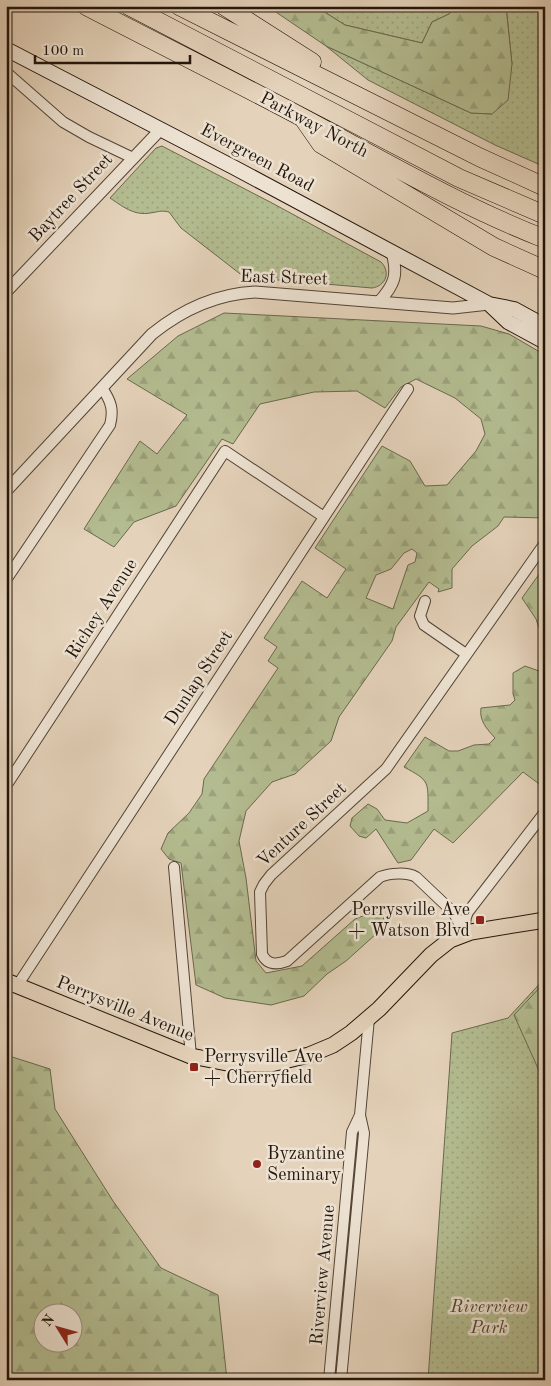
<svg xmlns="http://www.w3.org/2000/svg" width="551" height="1386" font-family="'Old Standard TT',serif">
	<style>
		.green { fill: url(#green-dots); stroke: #6a684e }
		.forest { fill: url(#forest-firs); stroke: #6a684e; fill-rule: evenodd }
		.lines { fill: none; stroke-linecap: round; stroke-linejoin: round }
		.minor-casing { stroke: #524437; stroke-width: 12 }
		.tertiary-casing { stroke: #524437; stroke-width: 13 }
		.secondary-casing { stroke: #22150b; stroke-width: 16 }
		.primary-casing { stroke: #22150b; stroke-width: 17 }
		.motorway-casing { stroke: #22150b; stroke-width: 19 }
		.minor { stroke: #ede2d2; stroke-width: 10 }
		.tertiary { stroke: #ede2d2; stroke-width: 11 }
		.secondary { stroke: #ede2d2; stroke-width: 14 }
		.primary { stroke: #e4d2ba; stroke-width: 15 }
		.motorway { stroke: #e4d2ba; stroke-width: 18 }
		.poi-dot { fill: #8f2418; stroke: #ede2d2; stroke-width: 2 }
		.labels { text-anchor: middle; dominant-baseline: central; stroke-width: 5; stroke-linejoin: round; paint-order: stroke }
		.street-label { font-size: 18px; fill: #22150b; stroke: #ede2d2 }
		.poi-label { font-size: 18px; fill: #22150b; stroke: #ede2d2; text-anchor: start }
		.park-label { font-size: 18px; font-style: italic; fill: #4e4733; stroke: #ede2d2 }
	</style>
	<defs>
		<pattern id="green-dots" width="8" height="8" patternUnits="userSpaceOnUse" patternTransform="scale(1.25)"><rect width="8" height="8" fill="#b3bc90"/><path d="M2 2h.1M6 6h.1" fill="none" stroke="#9aa17b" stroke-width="1.8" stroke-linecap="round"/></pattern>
		<pattern id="forest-firs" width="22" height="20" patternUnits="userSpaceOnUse" patternTransform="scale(1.25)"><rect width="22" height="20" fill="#b3bc90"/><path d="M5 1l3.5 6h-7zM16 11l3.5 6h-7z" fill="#9aa17b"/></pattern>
	</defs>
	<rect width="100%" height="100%" fill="#e4d2ba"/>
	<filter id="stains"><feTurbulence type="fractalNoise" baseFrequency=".004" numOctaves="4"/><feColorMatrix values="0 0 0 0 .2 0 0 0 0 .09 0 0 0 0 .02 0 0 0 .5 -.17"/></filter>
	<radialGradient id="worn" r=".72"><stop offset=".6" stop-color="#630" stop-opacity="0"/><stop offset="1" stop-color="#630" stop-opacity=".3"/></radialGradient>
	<path class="green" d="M315,6H458L449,14L432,22L422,43L345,25Z
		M506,6H545V167L495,145L368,80L326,46L471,113L492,114L512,64Z
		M162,146L272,203L381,262C391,272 386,286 372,288L279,280H248L181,228L169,212C161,210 158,212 150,213C134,216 122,206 110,198L156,148Z
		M545,978V1380H428L452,1033L508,1018Z"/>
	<path class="forest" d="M267,6H315L345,25L422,43L432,22L449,14L458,6H506L512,64L508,100L492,114L471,113L326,46Z
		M224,313L481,326L509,334L545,355V518L504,517L498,526L472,546L452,569V588L438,592L439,589L429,582L396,627L392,641L339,717L331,741L295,774L272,782L246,811L239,841L246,878L256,961L266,973L302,966L355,919L368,914L381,912L386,925L346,961L327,974L304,996L271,1005L225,998L196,985L181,863L169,859L161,849L168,833L189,813L202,794L204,779L278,668L268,661L277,647L264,638L302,581L327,598L346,569L315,548L382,446L410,461L425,486L447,485L476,451L485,434L481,419L455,398L416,379L401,387L385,408L357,391L314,392L260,404L233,444L222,439L176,506L134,522L114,547L84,529L140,441L157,454L187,415L127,379L178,336ZM412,549L417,553L415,562L408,565L393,609L366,598L376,575L391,569L404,553Z
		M545,566V646L536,619L522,598Z
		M545,653V785L542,786L523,772L453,843L434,829L411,860L398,863L376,829L366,838L359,836L350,826L352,818L368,804L377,809L385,820L407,823L428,811C428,781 430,781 404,767L425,737L449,751H458L474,745L489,744L495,738C487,729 479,721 481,708L510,705L515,700L513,694V673L525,666L539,671Z
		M545,982V1084L514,1015Z
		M6,1055L50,1069L55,1109L113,1201L161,1268L218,1295L227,1380H6ZM42,1314H72V1344H42Z"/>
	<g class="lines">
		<g class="minor-casing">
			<path id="minor" d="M6,72L63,122L89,137L133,158
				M6,580L110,425C114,410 111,401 102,388
				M425,601L420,616L424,625L466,654
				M6,786L225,451L324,517
				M174,867L191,1056
				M464,931L466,917L468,912L545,812
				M464,934L454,913L416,877C407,872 390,873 380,877L287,961C276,965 267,965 262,954L260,892L264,884L271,875L386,769L545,543
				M17,986L408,389
				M329,1380L352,1132L360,1115
				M341,1380L364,1133L360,1115L369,1018"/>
		</g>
		<g class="tertiary-casing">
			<path id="tertiary" d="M6,292L161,129
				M379,302C395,284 398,275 392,252
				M6,491L152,334C183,309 216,294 255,292L453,308L489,304"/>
		</g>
		<g class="secondary-casing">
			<path id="secondary" d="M6,49L235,168L489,304L508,322L545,342
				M489,304L514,309L545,326"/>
		</g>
		<g class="primary-casing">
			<path id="primary" d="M6,981L191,1056L232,1064H271L309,1055L333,1045L351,1033L379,1009L431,955L450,940L471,932L545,920"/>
		</g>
		<g class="motorway-casing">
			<path id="motorway" d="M86,6C159,44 232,80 305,119C384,161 461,206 545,239
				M129,6L459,178L545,215
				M179,6L479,157L545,187
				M224,6L312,62
				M305,121L321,144L494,247L545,270"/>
		</g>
		<use href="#minor" class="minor"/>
		<use href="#tertiary" class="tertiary"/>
		<use href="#secondary" class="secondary"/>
		<use href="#primary" class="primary"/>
		<use href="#motorway" class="motorway"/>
	</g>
	<g class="poi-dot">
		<rect x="475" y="915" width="10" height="10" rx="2.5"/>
		<rect x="189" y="1062" width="10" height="10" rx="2.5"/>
		<circle cx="257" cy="1164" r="5"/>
	</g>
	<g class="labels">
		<g class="street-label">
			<text transform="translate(314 125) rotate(28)">Parkway North</text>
			<text transform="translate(257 158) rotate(28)">Evergreen Road</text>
			<text transform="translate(71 198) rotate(-47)">Baytree Street</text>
			<text transform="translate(284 278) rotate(2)">East Street</text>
			<text transform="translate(102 609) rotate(-57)">Richey Avenue</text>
			<text transform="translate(199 678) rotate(-57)">Dunlap Street</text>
			<text transform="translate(302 825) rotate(-43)">Venture Street</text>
			<text transform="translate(125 1009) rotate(22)">Perrysville Avenue</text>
			<text transform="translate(323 1275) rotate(-85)">Riverview Avenue</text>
		</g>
		<g class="poi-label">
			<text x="470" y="910" text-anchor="end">Perrysville Ave<tspan x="470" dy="21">+ Watson Blvd</tspan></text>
			<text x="204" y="1057">Perrysville Ave<tspan x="204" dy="21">+ Cherryfield</tspan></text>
			<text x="267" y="1154">Byzantine<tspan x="267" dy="21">Seminary</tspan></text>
		</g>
		<g class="park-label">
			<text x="489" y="1307">Riverview<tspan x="489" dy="21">Park</tspan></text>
		</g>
	</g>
	<rect width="551" height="1386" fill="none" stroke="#e4d2ba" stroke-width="25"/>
	<rect x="8" y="8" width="536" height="1371" fill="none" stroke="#22150b" stroke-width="2.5"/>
	<rect x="12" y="12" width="526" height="1361" fill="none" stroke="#22150b"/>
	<g transform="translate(58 1328) rotate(307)"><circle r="24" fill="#ede2d2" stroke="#9c9082"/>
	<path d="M0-4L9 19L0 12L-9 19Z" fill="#8f2418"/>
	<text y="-8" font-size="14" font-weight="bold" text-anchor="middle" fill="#22150b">N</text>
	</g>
	<path d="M35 55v8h155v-8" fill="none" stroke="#22150b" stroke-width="2.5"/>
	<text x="42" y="55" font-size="15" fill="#22150b" stroke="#ede2d2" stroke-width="4" paint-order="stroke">100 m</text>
	<rect width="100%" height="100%" filter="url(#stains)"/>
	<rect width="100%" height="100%" fill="url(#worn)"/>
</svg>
